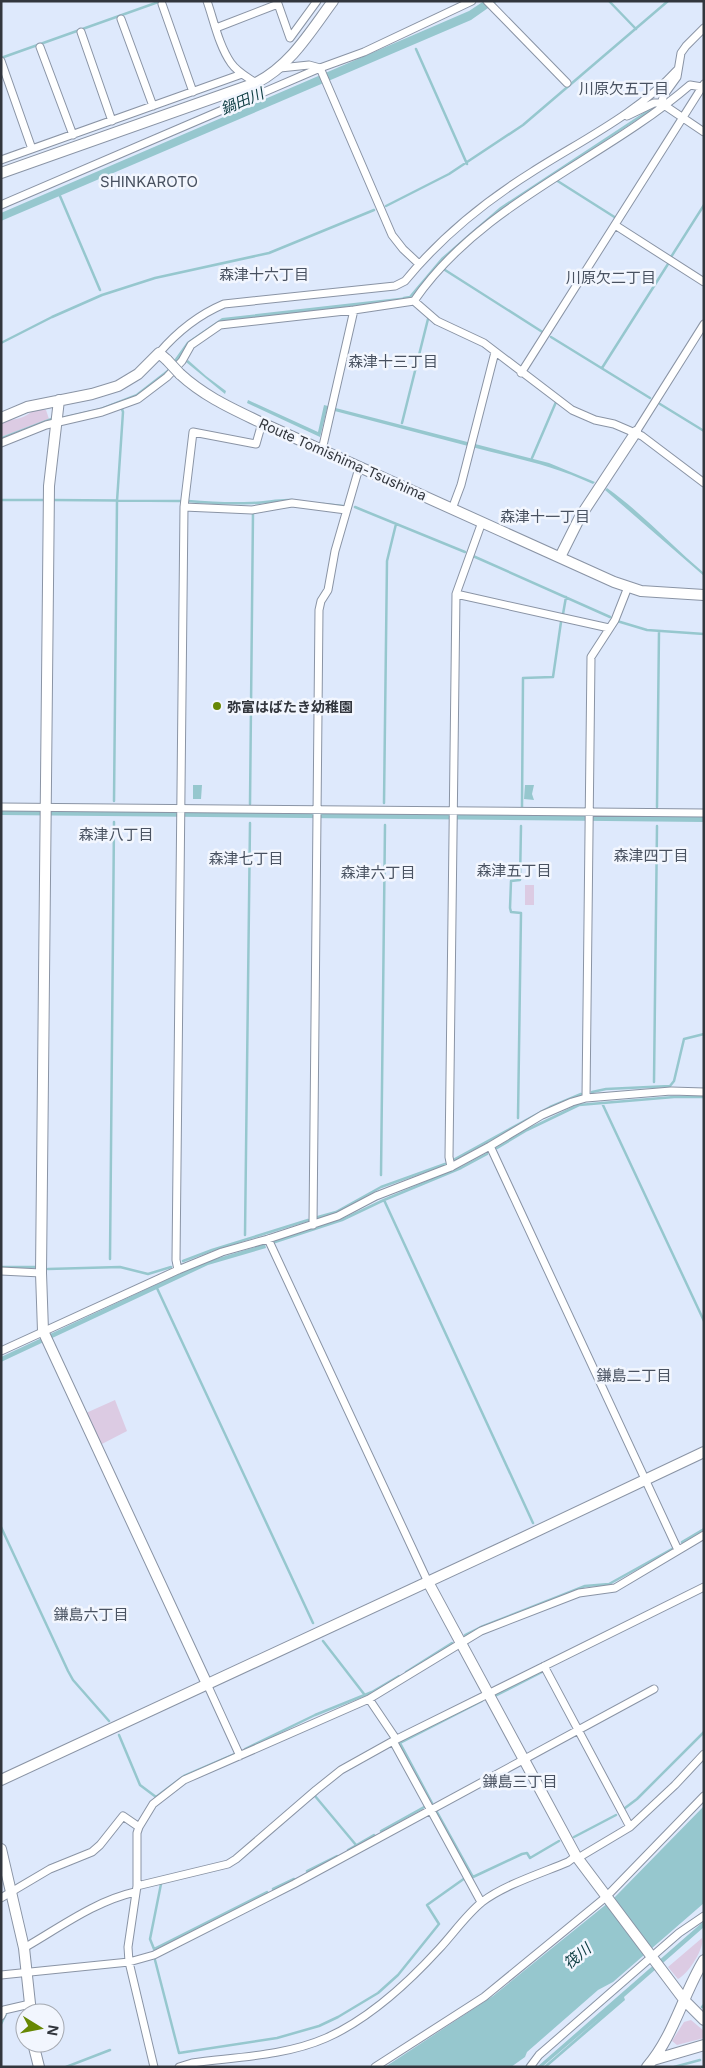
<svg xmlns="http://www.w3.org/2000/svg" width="705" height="2068" font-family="Inter,'Noto Sans JP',sans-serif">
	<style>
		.green { fill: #dccbe3 }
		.water { fill: #96c7ce }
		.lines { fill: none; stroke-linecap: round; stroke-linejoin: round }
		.stream { stroke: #96c7ce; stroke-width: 2.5 }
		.street-casing { stroke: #8a94a5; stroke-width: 9 }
		.secondary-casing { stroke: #8a94a5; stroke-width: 12 }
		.street { stroke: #fff; stroke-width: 7 }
		.secondary { stroke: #fff; stroke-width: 10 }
		.secondary-bridge-casing { stroke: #8a94a5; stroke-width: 12; stroke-linecap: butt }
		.secondary-bridge { stroke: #fff; stroke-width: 10 }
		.poi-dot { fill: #678804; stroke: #f2f6fe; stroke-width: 2 }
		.labels { text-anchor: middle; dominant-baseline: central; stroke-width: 5; stroke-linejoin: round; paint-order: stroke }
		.street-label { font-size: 14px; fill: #32363d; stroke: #f2f6fe }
		.poi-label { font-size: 14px; font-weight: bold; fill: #32363d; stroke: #f2f6fe; text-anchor: start }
		.neighbourhood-label { font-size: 15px; fill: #495261; stroke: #f2f6fe }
		.water-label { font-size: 15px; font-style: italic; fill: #0c3c41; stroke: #f2f6fe }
	</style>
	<rect width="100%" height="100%" fill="#dee9fc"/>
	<path class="green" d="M39,409L46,410L49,419L1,437V423C9,419 18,420 25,416C31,413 32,410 39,409Z
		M525,885H534V905H525Z
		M115,1400L127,1431L100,1445L86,1413Z
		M702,1938C705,1948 688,1974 678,1979L668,1967Z
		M691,2020L704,2031V2038L677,2045L672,2041L684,2022Z"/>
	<path class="water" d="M484,1H498L471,20L1,221V213L469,11Z
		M407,297V299L220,323L148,389L126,402L1,441V437L53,417H61L100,408L136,394L167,370L187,342L222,318Z
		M188,360L206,376L226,391L225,394L186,362Z
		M248,400L318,432L324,405L549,463L595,482L593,484C550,464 514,458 468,446C421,434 374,421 327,409L320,437L247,403Z
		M607,488C642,513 671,545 704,573V576L605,490Z
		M193,785H202L201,799H193Z
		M525,785H534L532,794L534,800L524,799Z
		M1,810L704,816V822L1,815Z
		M265,1244L266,1248L208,1265L1,1362V1357L202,1263Z
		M704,1806V1903L613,1982L598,1990L527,2052L525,2057L511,2067H385L493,1996L614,1898Z
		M704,1921V1927L624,1997L625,2000L547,2067H543L603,2015L542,2067H537Z"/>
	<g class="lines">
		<path class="stream" d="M609,1L636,29
			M416,49L467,164
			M1,58L161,1
			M556,180L616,218
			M60,196L100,290
			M386,206L449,174L523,125L668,1
			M671,257L704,205
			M445,270L544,333
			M404,298L410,297L442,259L501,208L656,106
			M551,337L650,398
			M1,343L52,317L102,295L155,278L269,253L374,210
			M602,368L668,264
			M660,404L704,431
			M402,423L428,319
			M532,458L556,402
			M1,500H43
			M53,500L180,501
			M188,501C210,503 231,504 252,503C266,503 278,499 292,500
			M323,504L343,506
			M355,507L465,552
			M473,556L610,617
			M563,614L566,597
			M617,621L647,630L704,634
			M114,801L117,501L123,412L122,409
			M384,803L387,561L396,524
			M250,804L253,512
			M522,807L523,678L553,677L561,622
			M657,807L659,631
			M654,1082L657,826
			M592,1092L606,1089L670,1086L674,1081L684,1039L704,1034
			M602,1103L704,1321
			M518,1118L521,913L511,912L510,908L511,881L520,880L521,826
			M497,1148L527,1130L579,1105L674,1097H704
			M455,1159L550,1107L581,1094
			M381,1175L385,825
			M384,1200L533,1523
			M318,1217L336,1212L381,1187L445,1164
			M245,1235L250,823
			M275,1242L342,1220L384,1200L461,1168L487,1154
			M110,1259L114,822
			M183,1261L212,1250L308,1220
			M1,1267H36
			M48,1269L120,1267L148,1274L171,1267
			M156,1286L313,1623
			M1,1527L68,1671L73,1680L109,1721
			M682,1542L704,1529
			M465,1635L481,1627L585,1586L609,1584L672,1549
			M323,1641L364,1694
			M406,1672L452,1643
			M495,1696L544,1671
			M119,1735L140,1785L156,1797L184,1776L235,1754
			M245,1749L315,1715L372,1692L399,1676
			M315,1796L356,1845
			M432,1803L400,1743L482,1701
			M625,1808L637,1799L704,1732
			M437,1812L473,1877L522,1854L527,1853L530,1858L559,1841
			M381,1831L426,1806
			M574,1837L616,1815
			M348,1850L374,1835
			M307,1871L337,1856
			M161,1884L150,1939L154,1949L267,1892
			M273,1889L294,1879
			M155,1960L179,2053L277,2038L319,2026L338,2017L378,1993L398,1975L439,1924L427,1905L465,1878
			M702,2007L704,2005
			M1,2024L6,2014
			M66,2067L110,2050
			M674,2067L700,2060"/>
		<g class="street-casing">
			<path id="street" d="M207,1C214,21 219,46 231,63C237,72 247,77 256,83
				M277,1L290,38L317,1
				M487,1L567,83
				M162,4L193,92
				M121,19L153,106
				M216,28L278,4
				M704,28L686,46L681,53L677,77L664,95L661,103L704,132
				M81,32L112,121
				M40,47L73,135
				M1,61L32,149
				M280,68L309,65L320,68
				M320,68L392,235L403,249L419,264
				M627,116L654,103H661
				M1,160L242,74
				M1,205L320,68L364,52L472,1
				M615,225L704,282
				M414,301C482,202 602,161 690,85L702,87
				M159,353C177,332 198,315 224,304L395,286L405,281C441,237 484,202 532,172C582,140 637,114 678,69
				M521,373L704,84
				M636,432L704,324
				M1,443L46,425L102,412L138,399L167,377L182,361L191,345L220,325L354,310
				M322,450L354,310L414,301L437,321L484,343L572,410L595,420L614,424L642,436L704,483
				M184,507L252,510L292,503L346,510
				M452,509L461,485L495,352
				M456,594L609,628
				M1,807L704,813
				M586,1098L591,657L615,620L628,587
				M490,1146L678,1550
				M451,1167L449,1157L456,594L482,522
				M313,1225L319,610L321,601L328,590L335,551L359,468
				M268,1239L428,1582
				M178,1270L176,1260L184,507L193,432L256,444L262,423
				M1,1271L41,1273
				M1,1351L178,1270L222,1252L268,1239L338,1216L376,1196L451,1167L490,1146L542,1115L572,1102L586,1098L671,1091L704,1092
				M544,1666L630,1827
				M207,1684L240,1756
				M369,1699L396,1739
				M393,1741L481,1902
				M578,1858L630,1827L675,1785L704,1754
				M137,1886L228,1864L236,1859L316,1790L341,1770L393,1741L704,1587
				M1,1898L50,1869L92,1852L100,1845L123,1816L139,1827
				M24,1948C59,1928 95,1901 135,1892
				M1,1975L129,1962L154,1955L294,1884L654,1689
				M1,2016L4,2010L30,2004
				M154,2067L129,1962L128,1947L137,1886V1833L139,1827L153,1804L184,1780L369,1699L481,1631L579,1593L615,1588L704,1535
				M179,2067L192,2063C236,2057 285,2056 326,2038C369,2019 407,1984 439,1949C453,1934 466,1915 482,1902C504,1885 542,1873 568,1862L576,1856
				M375,2067L484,1997L606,1897L704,1796
				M530,2067L539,2055L679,1933L704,1916"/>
		</g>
		<g class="secondary-casing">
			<path id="secondary" d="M1,173L256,83C291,65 310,32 333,1
				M180,374C205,397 233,409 262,423L614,582L641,591L704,595
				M59,400L49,486L41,1273L43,1331L207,1684
				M1,418L27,407L92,394L118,386L138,374L159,353L167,360
				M560,557L580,517L636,432
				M428,1582L576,1856L685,2001L704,2020
				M1,1780L520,1539L704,1452
				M1,1849L24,1948L31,2013
				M33,2043L39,2067
				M653,2060L704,2045
				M647,2067C674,2036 683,1994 704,1960"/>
		</g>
		<use href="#street" class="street"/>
		<use href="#secondary" class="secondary"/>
		<g class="secondary-bridge-casing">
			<path id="secondary-bridge" d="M167,360L180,374"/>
		</g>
		<use href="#secondary-bridge" class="secondary-bridge"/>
	</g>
	<circle class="poi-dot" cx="217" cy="706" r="5"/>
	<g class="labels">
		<g class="street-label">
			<text transform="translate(343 459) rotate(24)">Route Tomishima-Tsushima</text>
		</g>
		<g class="poi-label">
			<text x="227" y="706">弥富はばたき幼稚園</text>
		</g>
		<g class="neighbourhood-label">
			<text x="624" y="88">川原欠五丁目</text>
			<text x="149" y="181">SHINKAROTO</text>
			<text x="264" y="274">森津十六丁目</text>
			<text x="611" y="277">川原欠二丁目</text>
			<text x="393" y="361">森津十三丁目</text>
			<text x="545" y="516">森津十一丁目</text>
			<text x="116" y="834">森津八丁目</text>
			<text x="651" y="855">森津四丁目</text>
			<text x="246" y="858">森津七丁目</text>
			<text x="514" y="870">森津五丁目</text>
			<text x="378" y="872">森津六丁目</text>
			<text x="634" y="1375">鎌島二丁目</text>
			<text x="91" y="1614">鎌島六丁目</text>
			<text x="520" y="1781">鎌島三丁目</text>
		</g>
		<g class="water-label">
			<text transform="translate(242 101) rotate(-23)">鍋田川</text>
			<text transform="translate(577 1956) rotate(-40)">筏川</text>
		</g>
	</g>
	<rect width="705" height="2068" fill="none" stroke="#32363d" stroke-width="5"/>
	<g transform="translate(40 2028) rotate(100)"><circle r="24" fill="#f2f6fe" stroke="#a5a9b1"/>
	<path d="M0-4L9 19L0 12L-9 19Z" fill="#678804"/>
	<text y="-8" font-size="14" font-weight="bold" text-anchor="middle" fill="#32363d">N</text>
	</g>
</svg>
